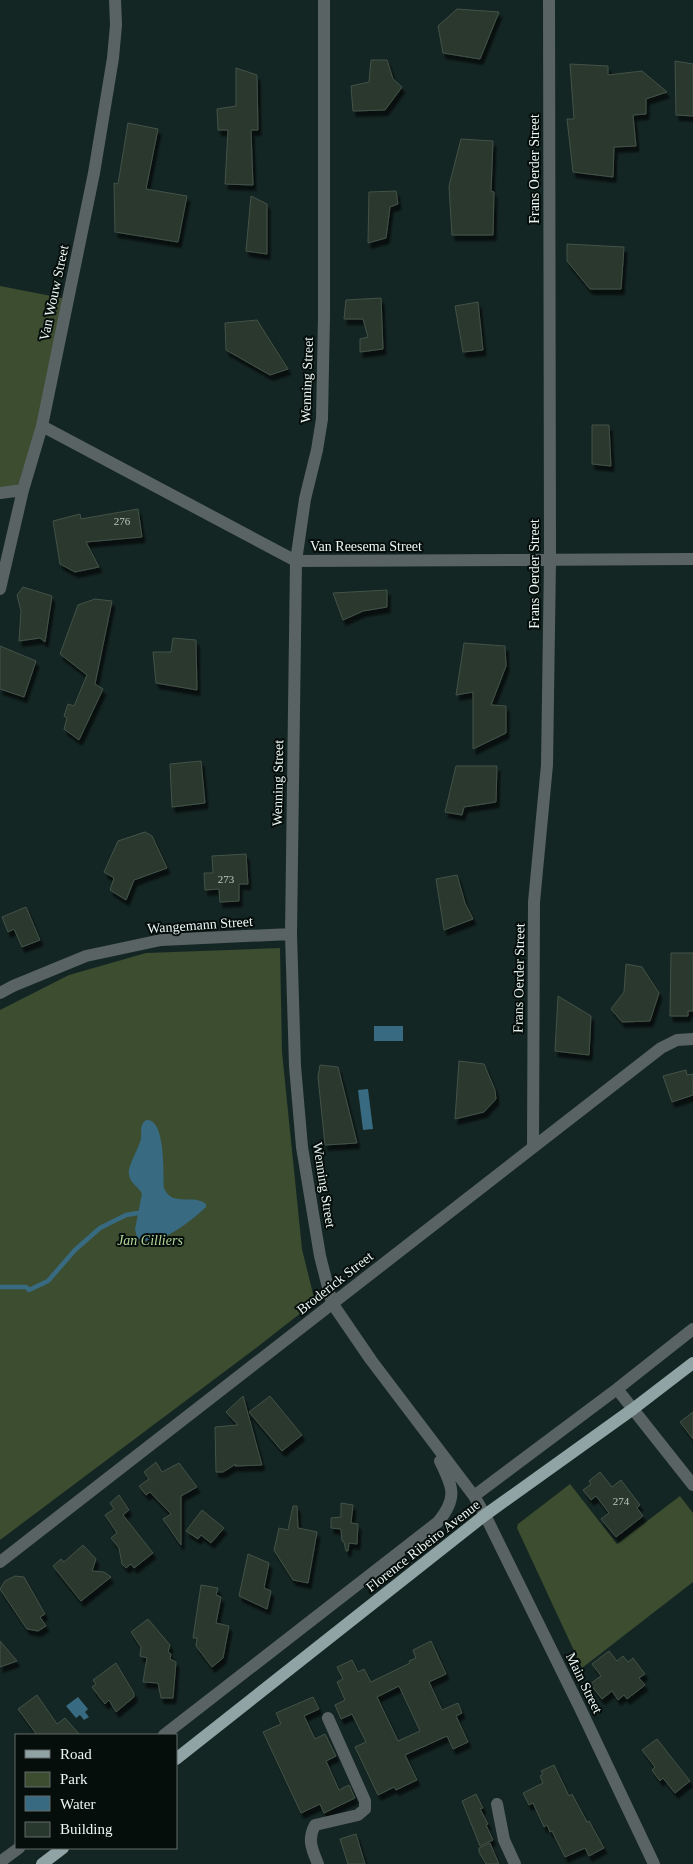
<svg xmlns="http://www.w3.org/2000/svg" width="693" height="1864" font-family="Georgia,serif">
	<style>
		.green { fill: #3c4d30 }
		.water { fill: #386b81 }
		.lines { fill: none; stroke-linecap: round; stroke-linejoin: round }
		.stream { stroke: #386b81; stroke-width: 4.5 }
		.building { fill: #29382f; stroke: #435248; fill-rule: evenodd; filter: url(#shadow) }
		.minor { stroke: #596364; stroke-width: 12 }
		.major { stroke: #90a3a5; stroke-width: 12 }
		.labels { text-anchor: middle; dominant-baseline: central; stroke-width: 4; stroke-linejoin: round; paint-order: stroke }
		.number-label { font-size: 11px; fill: #bac7c3 }
		.street-label { font-size: 14px; fill: #ebf7f4; stroke: #060e0c }
		.park-label { font-size: 14px; font-style: italic; fill: #b2d798; stroke: #060e0c }
	</style>
	<defs>
		<filter id="shadow"><feDropShadow dx="3" dy="5.5" stdDeviation="1" flood-color="#0009"/></filter>
	</defs>
	<rect width="100%" height="100%" fill="#142623"/>
	<path class="green" d="M0,286L72,300L25,488L0,491Z
		M280,948L282,1052L302,1249L315,1302L256,1348L0,1540V1010L69,975L146,953Z
		M570,1484L617,1544L680,1496L693,1513V1582L582,1668L517,1528L518,1524Z"/>
	<path class="water" d="M374,1026H403V1041H374Z
		M368,1089L373,1129L363,1130L358,1090Z
		M146,1120C166,1118 163,1173 164,1188C172,1208 193,1193 206,1204V1207C192,1220 157,1250 137,1238L135,1229L142,1194C139,1187 130,1183 129,1175C127,1166 140,1147 141,1138C142,1130 139,1126 146,1120Z
		M78,1697L88,1709L85,1712L89,1717L84,1720L80,1715L76,1718L66,1706Z"/>
	<g class="lines">
		<path class="stream" d="M0,1287H26L29,1290L48,1281L75,1250L100,1228L126,1215L138,1213"/>
	</g>
	<path class="building" d="M457,9L499,12L480,59L443,53L438,26Z
		M371,60H387L393,79L402,87L385,110L353,111L351,86L369,82Z
		M675,61L693,64V116L676,115Z
		M570,64L608,66V75L642,71L667,92L646,99V114L633,115L636,146L614,147L613,177L573,172L567,119H574Z
		M236,68L257,75L258,130H251L253,185L225,184L228,130H218L217,109L236,106Z
		M128,123L158,129L146,189L187,196L178,242L115,232L114,183L118,184Z
		M461,139L493,141L491,191L494,192L493,235H452L449,186Z
		M396,191L398,204L390,207L386,238L368,243L369,192Z
		M251,196L267,204V254L246,251Z
		M567,244L624,247L621,289H590L567,261Z
		M381,298L383,349L360,352V339L368,337L363,319H344L346,300Z
		M478,302L483,350L463,352L455,306Z
		M257,320L288,369L270,375L226,350L225,323Z
		M592,425H609L611,466L592,464Z
		M138,509L142,537L86,542L99,567L75,572L60,564L53,521L80,514L81,519Z
		M23,587L52,596L45,642L40,638L19,641L21,611L17,595Z
		M387,590V607L363,611L343,620L333,593Z
		M95,599L112,601L95,684L103,689L79,740L64,729L67,718L64,716L68,704L74,706L87,675L60,654L78,605Z
		M173,638L196,640L197,690L156,683L153,652H171Z
		M464,643L505,646L506,666L491,705L506,706V733L473,749V692L456,695Z
		M0,646L36,661L24,697L0,689Z
		M201,761L205,803L172,807L170,764Z
		M456,766H497L496,802L464,807L462,815L445,812Z
		M145,832L152,836L167,868L134,880L126,900L110,890L114,878L104,872L118,841Z
		M246,854L248,884H239V901L220,902L219,889L205,890L204,873H213L212,856Z
		M457,875L465,903L473,919L444,930L436,879Z
		M26,907L40,940L22,947L14,929L8,932L2,917Z
		M671,953H693V1011H688V1016H670Z
		M626,964L642,967L659,993L650,1021L622,1022L611,1009L624,992Z
		M558,996L591,1016L589,1055L555,1051Z
		M459,1061L484,1064L495,1090L496,1099L484,1112L455,1119Z
		M320,1065L338,1067L357,1143L325,1145L318,1077Z
		M686,1070L687,1075L693,1074V1095L672,1102L663,1076Z
		M243,1396L262,1465L235,1466L236,1464L223,1472H216L215,1427L238,1425L226,1412Z
		M270,1396L302,1435L282,1451L249,1412Z
		M693,1412V1439L680,1422Z
		M156,1462L162,1472L179,1463L197,1487L181,1496V1545L163,1519L171,1514L150,1492L146,1495L139,1486L149,1479L144,1472Z
		M600,1472L612,1487L621,1480L640,1505L637,1508L643,1516L616,1537L601,1519L609,1513L596,1496L591,1500L583,1490L591,1484L589,1481Z
		M119,1495L129,1510L123,1515L153,1553L134,1568L131,1564L126,1568L122,1564L119,1548L111,1538L117,1533L105,1515L114,1509L110,1503Z
		M341,1503L353,1505L351,1523L358,1524L357,1544L349,1543L348,1551H346L344,1542L342,1541L341,1529L331,1528V1518L341,1517Z
		M293,1506H297L298,1528L317,1532L308,1583L293,1580L274,1550L279,1528L288,1530Z
		M202,1510L224,1528L211,1543L201,1535L198,1539L186,1531Z
		M83,1545L96,1559L92,1571L104,1572L111,1577L81,1601L53,1566L61,1559L64,1562Z
		M248,1554L269,1563L264,1588L271,1591L267,1609L239,1596Z
		M15,1576L24,1577L45,1614L40,1617L46,1626L38,1631L27,1629L0,1589L5,1581Z
		M201,1585L218,1588L216,1595L221,1597L216,1623L229,1626L223,1658L212,1667L196,1646L197,1638H193Z
		M148,1619L170,1645L168,1652L171,1654L170,1659L176,1662L173,1698H161L158,1683L143,1682L147,1658L140,1656L141,1647L131,1632Z
		M0,1641L17,1661L0,1667Z
		M431,1641L446,1674L429,1682L442,1710L458,1703L462,1713L456,1716L468,1742L453,1749L447,1736L405,1755L417,1780L396,1790L394,1787L378,1795L355,1747L366,1742L352,1714L341,1719L335,1705L345,1700L337,1682L343,1679L337,1667L352,1660L358,1672L364,1669L371,1682L410,1663L409,1661L416,1658L413,1650ZM399,1686L420,1731L398,1741L377,1697Z
		M609,1651L617,1661L623,1656L628,1662L633,1658L645,1674L639,1678L645,1685L627,1699L624,1695L618,1700L612,1691L602,1699L590,1684L601,1676L592,1664Z
		M116,1663L134,1693V1697L116,1712L109,1700L105,1704L92,1687L96,1684L93,1680Z
		M37,1695L57,1724L65,1718L80,1735H37L18,1709Z
		M313,1697L319,1709L304,1716L315,1739L325,1734L336,1756L326,1761L339,1790L349,1785L355,1798L324,1813L320,1804L301,1813L263,1732L281,1724L276,1713Z
		M657,1739L690,1781L675,1793L663,1778L660,1781L652,1770L655,1767L642,1750Z
		M554,1765L569,1796L572,1794L587,1822L589,1821L604,1848L589,1856L585,1848L565,1857L552,1831L550,1832L547,1825L544,1827L533,1803L529,1805L523,1793L543,1783L540,1776L543,1774L541,1771Z
		M476,1794L483,1808L480,1809L488,1824L486,1825L493,1840L480,1846L462,1801Z
		M356,1834L365,1864H348L340,1839Z
		M490,1843L495,1855L499,1864H486L479,1852V1848Z"/>
	<g class="lines">
		<path class="minor" d="M324,0V317L322,419L317,450L305,499L296,561L291,934L295,1066L302,1147L320,1256L332,1303L371,1360L474,1496L485,1515L580,1708L654,1864
			M42,426L296,561L693,559
			M0,493L23,490
			M0,589L23,490L42,426L94,173L113,58L116,25L115,0
			M0,993L13,986L86,956L161,940L291,934
			M533,1147L534,902L547,765L550,560L549,0
			M617,1389L693,1485
			M474,1496L617,1389L693,1329
			M0,1562L661,1048L677,1040L693,1039
			M164,1735L438,1522C458,1498 453,1487 440,1461
			M497,1804L504,1840L515,1864
			M0,1862L19,1848
			M318,1864C312,1849 307,1840 315,1825L358,1815L365,1809V1801L328,1718"/>
		<path class="major" d="M176,1759L485,1515L633,1409L693,1363
			M42,1864L63,1848"/>
	</g>
	<g class="labels">
		<g class="number-label">
			<text x="122" y="521">276</text>
			<text x="226" y="879">273</text>
			<text x="621" y="1501">274</text>
		</g>
		<g class="street-label">
			<text transform="translate(534 169) rotate(-90)">Frans Oerder Street</text>
			<text transform="translate(54 293) rotate(-78)">Van Wouw Street</text>
			<text transform="translate(307 380) rotate(-88)">Wenning Street</text>
			<text x="366" y="546">Van Reesema Street</text>
			<text transform="translate(534 574) rotate(-90)">Frans Oerder Street</text>
			<text transform="translate(278 783) rotate(-89)">Wenning Street</text>
			<text transform="translate(200 925) rotate(-4)">Wangemann Street</text>
			<text transform="translate(519 978) rotate(-89)">Frans Oerder Street</text>
			<text transform="translate(324 1185) rotate(81)">Wenning Street</text>
			<text transform="translate(335 1283) rotate(-38)">Broderick Street</text>
			<text transform="translate(423 1546) rotate(-38)">Florence Ribeiro Avenue</text>
			<text transform="translate(584 1683) rotate(64)">Main Street</text>
		</g>
		<g class="park-label">
			<text x="150" y="1240">Jan Cilliers</text>
		</g>
	</g>
	<rect x="15" y="1734" width="162" height="115" fill="#060e0c" stroke="#626b69"/>
	<rect x="25" y="1750" width="25" height="8" fill="#90a3a5" stroke="#626b69"/>
	<text x="60" y="1759" font-size="15" fill="#ebf7f4">Road</text>
	<rect x="25" y="1772" width="25" height="15" fill="#3c4d30" stroke="#626b69"/>
	<text x="60" y="1784" font-size="15" fill="#ebf7f4">Park</text>
	<rect x="25" y="1796" width="25" height="15" fill="#386b81" stroke="#626b69"/>
	<text x="60" y="1809" font-size="15" fill="#ebf7f4">Water</text>
	<rect x="25" y="1822" width="25" height="15" fill="#29382f" stroke="#626b69"/>
	<text x="60" y="1834" font-size="15" fill="#ebf7f4">Building</text>
</svg>
